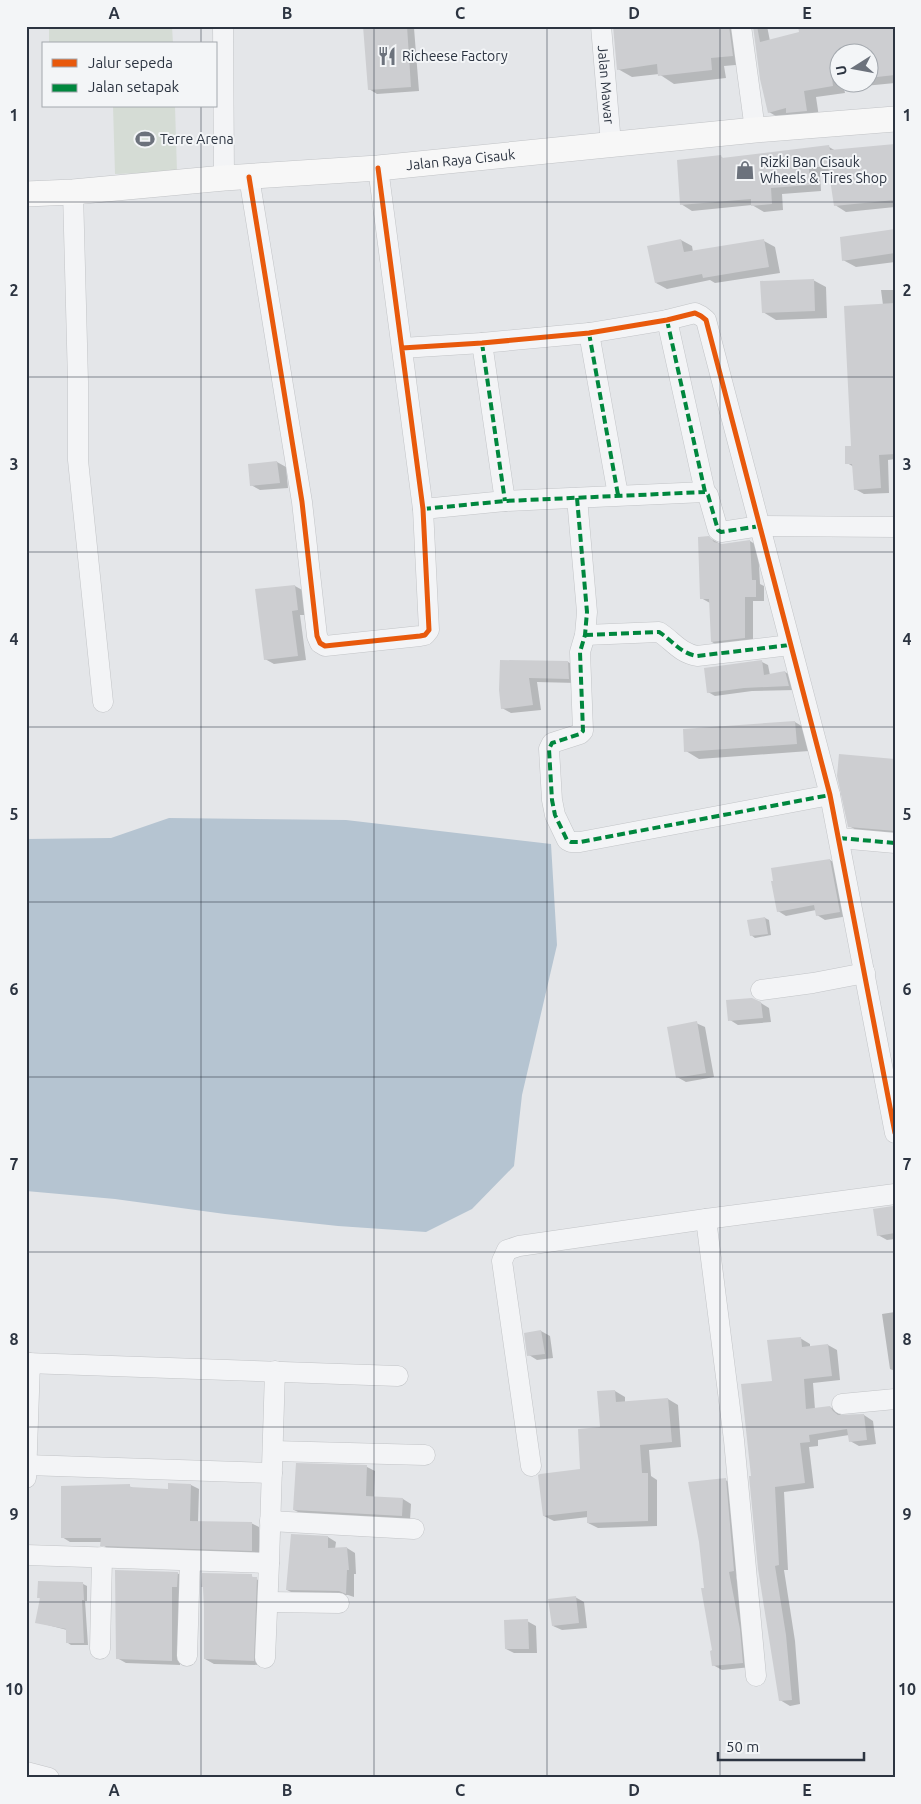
<svg xmlns="http://www.w3.org/2000/svg" width="921" height="1804" font-family="Ubuntu,sans-serif">
	<style>
		.green { fill: #d5dcd5 }
		.water { fill: #b5c4d1 }
		.shadow { fill: #0003; fill-rule: evenodd }
		.building { fill: #cdced1 }
		.lines { fill: none; stroke-linecap: round; stroke-linejoin: round }
		.minor-casing { stroke: #c2c4c7; stroke-width: 21 }
		.major-casing { stroke: #c1c3c6; stroke-width: 26 }
		.minor { stroke: #f3f4f6; stroke-width: 20 }
		.major { stroke: #f7f7f7; stroke-width: 25 }
		.quiet { stroke: #00873e; stroke-width: 4; stroke-dasharray: 8 4; stroke-linecap: butt }
		.cycleway-casing { stroke: #f3f5f7; stroke-width: 8 }
		.cycleway { stroke: #e8590c; stroke-width: 5 }
		.grid { fill: none; stroke: #2c3441; stroke-width: 1; stroke-opacity: 0.55 }
		.labels { text-anchor: middle; dominant-baseline: central; stroke-width: 4; stroke-linejoin: round; paint-order: stroke }
		.poi-label { font-size: 14px; fill: #2c3441; stroke: #f3f5f7; text-anchor: start }
		.street-label { font-size: 14px; fill: #2c3441; stroke: #f3f5f7 }
		.neatline { fill: none; stroke: #2c3441; stroke-width: 2 }
		.grid-label { font-size: 16px; text-anchor: middle; font-weight: bold; fill: #2c3441 }
	</style>
	<rect width="100%" height="100%" fill="#e4e6e9"/>
	<path class="green" d="M49,26H172L173,44H49Z
		M113,106H175L177,172L115,174Z"/>
	<path class="water" d="M169,818L346,820L551,844L557,945L522,1095L514,1166L472,1209L426,1232L338,1226L225,1214L115,1199L26,1191V839L111,838Z"/>
	<path class="shadow" d="M364,26H411L414,28L419,91L377,94L369,89Z
		M614,26H744L747,64L724,66L726,78L674,84L659,74L632,77L618,69Z
		M754,26H767L770,41L895,26V83L844,88L845,93L816,97L819,117L781,119L769,112ZM838,52H868V82H838Z
		M895,145V207L846,212L835,205L830,173L820,174L821,191L782,194L783,210L764,212L752,205L692,211L681,204L721,157L725,159L829,147L836,151Z
		M895,231V262L856,267L843,260Z
		M681,240L692,246L693,252L764,241L775,247L780,273L715,283L710,280L667,289L656,283Z
		M813,280L826,287L827,318L776,320L763,312Z
		M881,290H895V459L888,460L889,493L864,494L855,489L854,467L847,463L852,447L883,305Z
		M277,462L286,467L288,488L260,490L251,485Z
		M708,537L722,545L750,541L758,546L760,584L764,586V601H753V643L720,647L712,642L710,603L701,598Z
		M295,586L304,591L306,615H300L306,660L274,664L265,659Z
		M501,662H568L577,667V683L537,682L541,710L511,713L502,708Z
		M762,662L768,665L770,675L785,672L792,676L795,690L752,691L715,696L708,692Z
		M795,722L808,730L809,751L699,759L686,751Z
		M895,760V836L862,833L849,826Z
		M830,860L838,865L848,916L825,920L817,915L816,910L786,916L778,911Z
		M765,918L769,920L771,935L755,938L751,935Z
		M761,1003L769,1008L771,1022L738,1025L730,1020Z
		M696,1023L705,1027L714,1077L686,1082L677,1077Z
		M892,1208L895,1209V1239L887,1240L878,1235Z
		M895,1312V1371L890,1369L882,1314Z
		M541,1331L550,1336L553,1358L537,1360L529,1355Z
		M800,1338L810,1344V1347L828,1345L837,1350L840,1380L813,1383L815,1409L830,1407L840,1412L841,1416L864,1415L873,1421L876,1444L859,1446L850,1441L849,1435L818,1440V1446L809,1447L814,1488L784,1492L788,1570H784L795,1641L800,1704L790,1706L780,1700L753,1477L773,1382Z
		M615,1391L625,1397V1403L668,1399L678,1405L681,1447L649,1450L651,1476L657,1480V1526L598,1528L588,1523V1517L554,1521L544,1516L581,1470L602,1429L599,1392Z
		M367,1467L375,1471L374,1498L403,1499L411,1504L410,1520L302,1514L294,1510Z
		M725,1480L734,1484L742,1576H736L748,1635L751,1667L722,1670L713,1665V1652L705,1589Z
		M191,1485L199,1489L198,1522L251,1523L259,1527V1554L110,1549L102,1545V1542H70L62,1537L129,1486L135,1489L169,1490Z
		M328,1537L336,1542L335,1549L347,1548L355,1553L356,1574H354V1597L348,1595L295,1594L287,1590Z
		M177,1573L186,1578L181,1591L180,1665L126,1663L117,1658Z
		M251,1576L265,1584L262,1665L214,1664L205,1659L204,1587Z
		M83,1584L87,1586V1601H85L88,1645H71L68,1643L67,1630L36,1622L41,1599L38,1597Z
		M575,1597L584,1602L587,1628L562,1630L553,1626Z
		M527,1621L536,1626L537,1653H514L506,1649Z"/>
	<path class="building" d="M363,26H407L411,87L368,90Z
		M613,26H729L733,56L711,58L712,70L658,76L657,64L617,70Z
		M753,26H757L760,42L799,32L798,26H895V75L868,78V52H838V70H831L833,86L804,91L807,111L786,113V108L768,113L760,79Z
		M895,144V200L834,206L828,166L809,168L810,185L771,188L772,204L751,206V199L680,205L677,160L721,155L722,158L829,145L830,150Z
		M895,229V253L842,261L840,237Z
		M681,239L684,252L764,239L769,267L703,278L702,274L655,283L647,246Z
		M814,279L815,311L762,313L760,281Z
		M895,303V454L879,455L881,488L854,490L852,464H845V446H851L844,306Z
		M277,461L280,483L250,486L248,464Z
		M709,536L714,542L722,544L750,540L752,580H756V597H745V638L711,642L709,599H700L698,537Z
		M295,585L298,610L292,611L298,656L264,660L255,589Z
		M500,660L568,661L569,679L529,678L533,705L501,709L499,690Z
		M762,660L764,675L785,671L789,686L744,688L707,693L704,668Z
		M795,721L797,744L684,752L683,729Z
		M839,754L895,759V831L848,827L837,776Z
		M830,859L840,912L816,916L814,905L777,912L771,881H773L771,868Z
		M765,917L768,934L750,936L747,920Z
		M752,998L761,1002L763,1018L728,1021L726,1000Z
		M697,1021L706,1073L676,1078L667,1027Z
		M893,1206L895,1233L877,1236L873,1209Z
		M541,1330L545,1354L527,1356L524,1333Z
		M801,1337L802,1347L828,1344L832,1376L804,1379L806,1409L830,1406L833,1411L838,1415L864,1414L867,1440L849,1442L847,1429L809,1435L810,1442L800,1443L805,1483L775,1487L779,1565L775,1566L786,1635L792,1700L779,1701L758,1569L749,1476H751L741,1384L772,1381L767,1340Z
		M615,1390L616,1402L668,1398L672,1442L640,1445L642,1473H648V1521L587,1523V1511L543,1516L538,1475L540,1474L580,1469L578,1429L600,1427L597,1391Z
		M296,1463L367,1465L366,1496L403,1498L402,1516L293,1510Z
		M726,1478L734,1571L729,1572L740,1629L743,1663L712,1666L710,1651L712,1650L701,1588H704L699,1542L688,1482Z
		M168,1483L191,1484L190,1521L252,1522V1551L100,1546L101,1538H61V1486L130,1484V1487L168,1489Z
		M291,1534L328,1536V1548L347,1547L349,1570H347L346,1594L339,1591L286,1590Z
		M115,1570L178,1572L177,1587H172V1661L116,1659Z
		M202,1573L252,1574V1577H257L254,1661L204,1659V1607L203,1587H201Z
		M38,1581L83,1582L84,1600H82L84,1643H66V1629L35,1623L40,1598H37Z
		M576,1596L579,1623L552,1626L548,1599Z
		M528,1619L529,1649H505L504,1620Z"/>
	<g class="lines">
		<g class="minor-casing">
			<g id="minor">
				<path d="M223,26L224,178"/>
				<path id="s1" d="M601,26L611,144"/>
				<path d="M741,26L755,130"/>
				<path d="M249,177L302,502L317,636L320,643L325,646L420,636L425,635L429,630L423,509L378,168"/>
				<path d="M73,192L78,382V460L103,702"/>
				<path d="M667,320L705,492L708,495L718,530L721,532L760,526L895,527"/>
				<path d="M589,333L618,495"/>
				<path d="M482,343L505,501"/>
				<path d="M402,348L482,343L589,333L667,320L695,313L701,316L706,320L830,795L895,1133"/>
				<path d="M577,498L587,612L585,635L580,652L583,731L580,734L552,743L549,749L552,800L555,815L567,840L571,842H580L830,795"/>
				<path d="M423,509L505,501L705,492"/>
				<path d="M585,635L659,632C673,641 680,653 697,656L790,645"/>
				<path d="M839,838L895,843"/>
				<path d="M761,990L813,983L865,973"/>
				<path d="M706,1219L734,1440L756,1676"/>
				<path d="M26,1363L398,1376"/>
				<path d="M842,1404L895,1399"/>
				<path d="M273,1451L425,1455"/>
				<path d="M26,1465L272,1473"/>
				<path d="M531,1466L502,1261L507,1250L519,1246L706,1219L895,1194"/>
				<path d="M26,1478L30,1363"/>
				<path d="M270,1521L414,1529"/>
				<path d="M26,1555L269,1563L275,1371"/>
				<path d="M268,1602L339,1603"/>
				<path d="M100,1649L102,1557"/>
				<path d="M187,1656L190,1561"/>
				<path d="M265,1658L269,1563"/>
				<path d="M26,1772L49,1778"/>
			</g>
		</g>
		<g class="major-casing">
			<g id="major">
				<path id="s2" d="M26,194L73,192L224,178L378,168L755,130L895,119"/>
			</g>
		</g>
		<use href="#minor" class="minor"/>
		<use href="#major" class="major"/>
		<path class="quiet" d="M667,320L705,492L708,495L718,530L721,532L760,526L759,522
			M589,333L618,495
			M482,343L505,501
			M577,498L587,612L585,635L580,652L583,731L580,734L552,743L549,749L552,800L555,815L567,840L571,842H580L830,795
			M423,509L505,501L705,492
			M585,635L659,632C673,641 680,653 697,656L790,645
			M839,838L895,843"/>
		<g class="cycleway-casing">
			<path id="cycleway" d="M249,177L302,502L317,636L320,643L325,646L420,636L425,635L429,630L423,509L378,168
				M402,348L482,343L589,333L667,320L695,313L701,316L706,320L830,795L895,1133"/>
		</g>
		<use href="#cycleway" class="cycleway"/>
	</g>
	<path class="grid" d="M201,26V44M374,26V1778M547,26V1778M720,26V1778M201,106V1778M26,202H895M26,377H895M26,552H895M26,727H895M26,902H895M26,1077H895M26,1252H895M26,1427H895M26,1602H895"/>
	<defs>
		<g id="restaurant-bare" transform="scale(1.5)"><path d="M-5-6h1v4h1v-4h1v4h1v-4h1v5L-1.5 .5V6h-2V.5L-5-1ZM5-6V6H3V1.5H1.5Q1.5-4 5-6Z" fill="#6c727c" stroke="#f3f5f7" stroke-width="2.5" paint-order="stroke"/></g>
		<g id="stadium-bare" transform="scale(1.5)"><path d="M0-5a6.5 5 0 1 0 0 10a6.5 5 0 1 0 0-10ZM-3.5-1.8h7v3.6h-7Z" fill="#6c727c" stroke="#f3f5f7" stroke-width="2.5" paint-order="stroke"/></g>
		<g id="shop-bare" transform="scale(1.5)"><path d="M-5-2.5h2.3a2.7 3.5 0 0 1 5.4 0H5L5.5 6h-11ZM-1.5-2.5h3a1.5 2.3 0 0 0-3 0Z" fill="#6c727c" stroke="#f3f5f7" stroke-width="2.5" paint-order="stroke"/></g>
	</defs>
	<g fill-rule="evenodd">
		<use href="#restaurant-bare" x="387" y="56"/>
		<use href="#stadium-bare" x="145" y="139"/>
		<use href="#shop-bare" x="745" y="170"/>
	</g>
	<g class="labels">
		<g class="poi-label">
			<text x="402" y="56">Richeese Factory</text>
			<text x="160" y="139">Terre Arena</text>
			<text x="760" y="162">Rizki Ban Cisauk<tspan x="760" dy="16">Wheels &amp; Tires Shop</tspan></text>
		</g>
		<g class="street-label">
			<text stroke="none"><textPath href="#s1" startOffset="59">Jalan Mawar</textPath></text>
			<text stroke="none"><textPath href="#s2" startOffset="436">Jalan Raya Cisauk</textPath></text>
		</g>
	</g>
	<rect width="921" height="1804" fill="none" stroke="#f3f5f7" stroke-width="55"/>
	<rect x="42" y="42" width="175" height="65" fill="#f3f5f7" stroke="#a3a8ae"/>
	<rect x="52" y="59" width="25" height="8" fill="#e8590c" stroke="#a3a8ae"/>
	<text x="88" y="68" font-size="15" fill="#2c3441">Jalur sepeda</text>
	<rect x="52" y="84" width="25" height="8" fill="#00873e" stroke="#a3a8ae"/>
	<text x="88" y="92" font-size="15" fill="#2c3441">Jalan setapak</text>
	<g transform="translate(854 68) rotate(259)"><circle r="24" fill="#f3f5f7" stroke="#a3a8ae"/>
	<path d="M0-4L9 19L0 12L-9 19Z" fill="#6c727c"/>
	<text y="-8" font-size="14" font-weight="bold" text-anchor="middle" fill="#2c3441">U</text>
	</g>
	<path d="M718 1752v8h146v-8" fill="none" stroke="#2c3441" stroke-width="2.5"/>
	<text x="726" y="1752" font-size="15" fill="#2c3441" stroke="#f3f5f7" stroke-width="4" paint-order="stroke">50 m</text>
	<rect x="28" y="28" width="866" height="1748" class="neatline"/>
	<g class="grid-label">
		<text x="114" y="19">A</text>
		<text x="287" y="19">B</text>
		<text x="460" y="19">C</text>
		<text x="634" y="19">D</text>
		<text x="807" y="19">E</text>
		<text x="14" y="121">1</text>
		<text x="907" y="121">1</text>
		<text x="14" y="296">2</text>
		<text x="907" y="296">2</text>
		<text x="14" y="470">3</text>
		<text x="907" y="470">3</text>
		<text x="14" y="645">4</text>
		<text x="907" y="645">4</text>
		<text x="14" y="820">5</text>
		<text x="907" y="820">5</text>
		<text x="14" y="995">6</text>
		<text x="907" y="995">6</text>
		<text x="14" y="1170">7</text>
		<text x="907" y="1170">7</text>
		<text x="14" y="1345">8</text>
		<text x="907" y="1345">8</text>
		<text x="14" y="1520">9</text>
		<text x="907" y="1520">9</text>
		<text x="14" y="1695">10</text>
		<text x="907" y="1695">10</text>
		<text x="114" y="1796">A</text>
		<text x="287" y="1796">B</text>
		<text x="460" y="1796">C</text>
		<text x="634" y="1796">D</text>
		<text x="807" y="1796">E</text>
	</g>
</svg>
